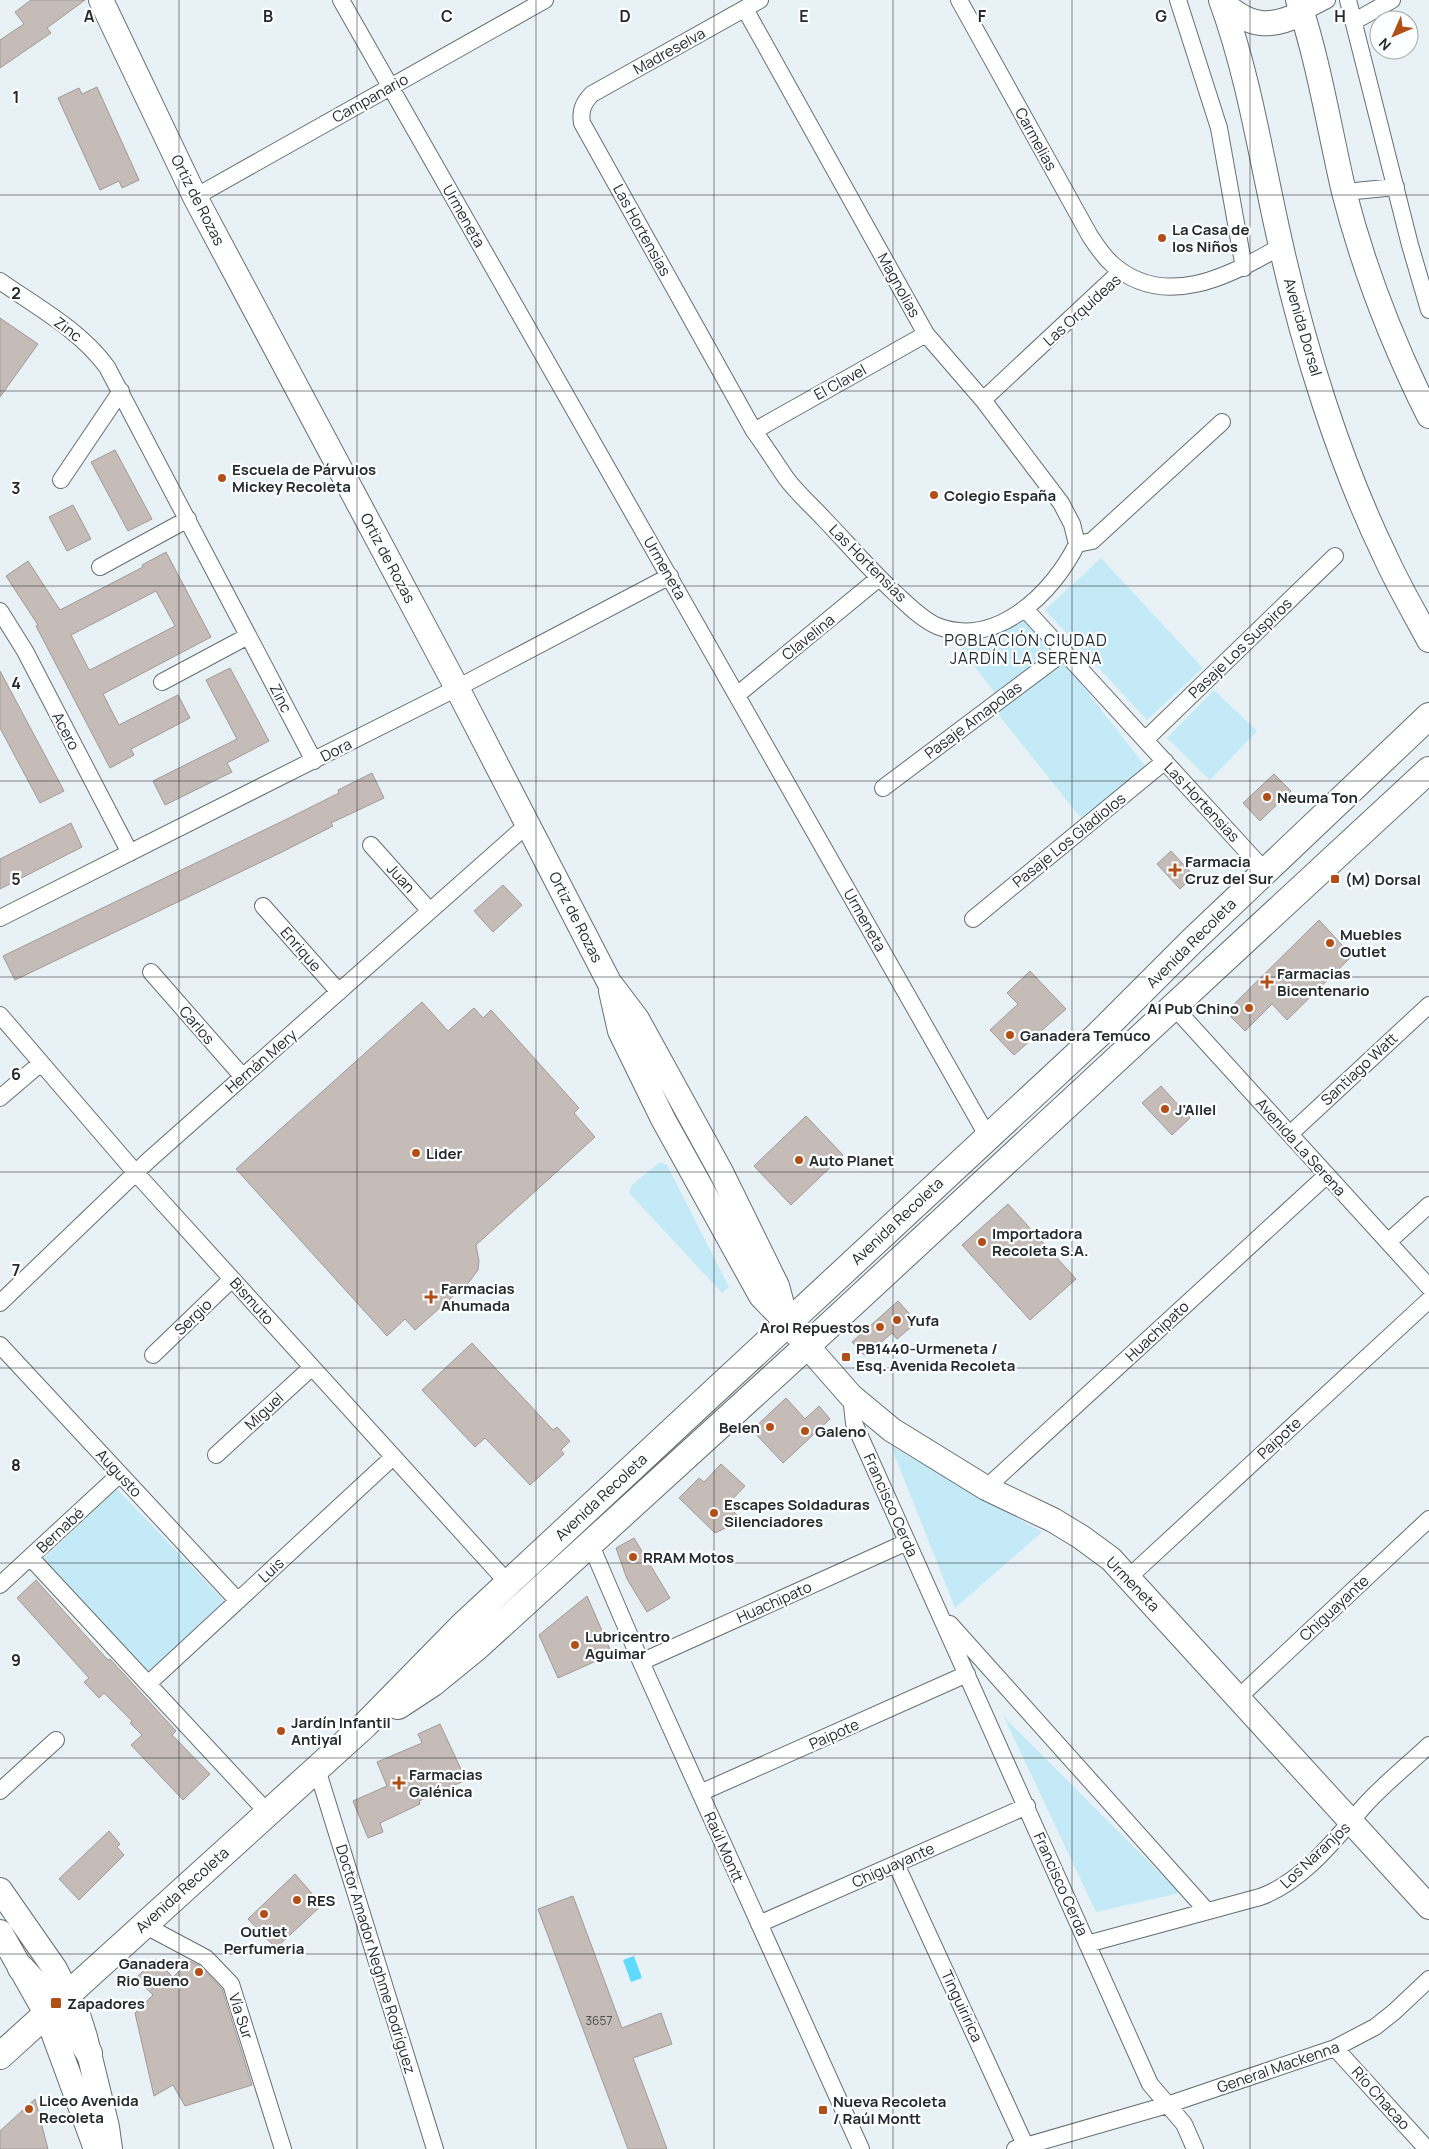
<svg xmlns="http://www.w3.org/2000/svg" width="1429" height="2149" font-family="Manrope,sans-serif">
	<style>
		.green { fill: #c3eaf6 }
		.water { fill: #5edafd }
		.building { fill: #c5bcb8; stroke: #a29995; fill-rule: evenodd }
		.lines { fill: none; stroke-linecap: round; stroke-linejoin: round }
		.street-casing { stroke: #656e71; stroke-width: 18 }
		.secondary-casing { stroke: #656e71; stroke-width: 26 }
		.primary-casing { stroke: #656e71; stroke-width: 28 }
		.street { stroke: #fff; stroke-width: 16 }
		.secondary { stroke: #fff; stroke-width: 24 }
		.primary { stroke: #fff; stroke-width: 26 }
		.grid { fill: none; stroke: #262a2b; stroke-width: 1; stroke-opacity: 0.55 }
		.poi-dot { fill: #b14f16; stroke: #fcfeff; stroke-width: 2 }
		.labels { text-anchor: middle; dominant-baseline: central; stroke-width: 4.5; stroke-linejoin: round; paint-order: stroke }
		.number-label { font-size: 12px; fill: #4e4e4e }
		.street-label { font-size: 15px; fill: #262a2b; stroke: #fcfeff }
		.poi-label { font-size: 15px; font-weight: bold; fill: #262a2b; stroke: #fcfeff; text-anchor: start }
		.neighbourhood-label { font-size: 16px; letter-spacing: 1px; fill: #262a2b; stroke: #fcfeff }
		.grid-label { font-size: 16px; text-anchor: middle; font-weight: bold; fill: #262a2b; stroke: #fcfeff; stroke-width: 4.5; stroke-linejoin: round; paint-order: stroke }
	</style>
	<rect width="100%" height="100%" fill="#e8f2f6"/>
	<path class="green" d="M1101,558L1203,668L1147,720L1045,610Z
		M1025,614L1051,650L995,693L959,646L987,642Z
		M1063,661L1146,767L1081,818L997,713Z
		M1214,690L1257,731L1210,780L1167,738Z
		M660,1162L667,1165L729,1287L722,1293L629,1193L632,1185Z
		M891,1446L1042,1532L955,1608Z
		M117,1489L227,1604L152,1675L42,1560Z
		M1004,1717L1180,1893L1096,1912Z"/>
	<path class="water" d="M634,1956L642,1978L631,1982L623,1960Z"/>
	<path class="building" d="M31,0H85L47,28L51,33L0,68V40L24,24L15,12Z
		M97,87L139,180L122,188L119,181L100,190L58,98L79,88L82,94Z
		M0,318L38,344L0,397Z
		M115,450L152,519L128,531L91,462Z
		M73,505L91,539L67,551L49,517Z
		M166,552L211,637L103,694L119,725L178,695L190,718L131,749L134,755L110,768L36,626L38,625L6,576L28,561L60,610L143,567L142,565ZM156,591L175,626L90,670L88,668L71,635Z
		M230,668L269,741L227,763L232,772L165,805L153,781L237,739L206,680Z
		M0,671L64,791L40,803L0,728Z
		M372,773L384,798L331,823L333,826L282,852L15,980L3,956L287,819L339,793L338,790Z
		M1274,774L1291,791L1260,821L1243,803Z
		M71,823L82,847L0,889V859Z
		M1171,851L1194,876L1180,889L1157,864Z
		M503,885L522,905L493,932L474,911Z
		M1319,920L1352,956L1287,1020L1272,1004L1245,1031L1226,1012Z
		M1030,971L1066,1009L1014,1055L990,1030L1018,1004L1007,993Z
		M422,1002L448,1031L474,1008L483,1018L491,1010L579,1108L574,1113L595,1137L476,1245L479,1261L478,1270L469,1282L415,1330L405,1319L387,1336L236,1169Z
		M1161,1086L1190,1118L1172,1135L1142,1103Z
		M806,1116L843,1155L791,1205L754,1166Z
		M1008,1204L1076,1279L1030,1320L962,1245Z
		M898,1301L917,1322L897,1339L892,1333L865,1356L852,1342Z
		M472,1343L553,1430L557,1427L570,1441L561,1450L564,1454L530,1485L485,1438L475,1447L422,1390Z
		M786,1398L805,1419L819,1406L830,1419L783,1463L752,1430Z
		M721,1464L745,1486L727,1505L742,1520L715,1533L679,1498L699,1478L704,1482Z
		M634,1538L670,1598L647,1612L627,1579L616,1548Z
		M36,1580L85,1635L108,1660L110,1659L176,1731L172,1735L210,1774L183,1800L131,1745L142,1735L130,1723L132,1721L104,1693L99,1698L84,1682L89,1678L17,1598Z
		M587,1596L612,1654L558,1678L539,1635Z
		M440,1724L466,1780L419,1801L420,1804L380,1823L383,1832L368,1838L353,1801L387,1786L377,1762L422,1743L418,1734Z
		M109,1831L120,1844L117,1847L124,1855L79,1900L59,1879Z
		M295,1874L322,1905L276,1948L248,1919Z
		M573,1896L622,2028L661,2013L672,2044L633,2058L667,2149H628L538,1909Z
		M155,1959L173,1977L190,1961L200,1966L222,1989L252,2085L185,2106L173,2085L154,2096L135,2013L153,1995L136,1978Z
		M35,2099L48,2149H0V2131Z"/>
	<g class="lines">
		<g class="street-casing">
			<path id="street" d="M341,0L988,1137
				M760,0L592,94C583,103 580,111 582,123L754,431C765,446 775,462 786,478C797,493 812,506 824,519C848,544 870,570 895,593C907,604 921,619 937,626C996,649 1053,593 1077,544
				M959,0L1090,236C1096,245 1103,256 1111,263C1163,311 1231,276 1281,246
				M1178,0L1219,128L1244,268
				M1348,0L1410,245L1429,310
				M745,9L926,334L983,400L1061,503L1072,524L1077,544
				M1302,13L1327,0
				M1355,21L1392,0
				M1345,192L1396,187
				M195,197L545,0
				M0,281C37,307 80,330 107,367L314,761
				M983,400L1121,271
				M754,431L926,334
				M61,480L121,391
				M1077,544L1092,541L1222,422
				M100,567L188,519
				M1025,609L1265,871
				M0,611L25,651L130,853
				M162,682L248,636
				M737,695L879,578
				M1145,740L1335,556
				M883,788L1064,652
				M371,845L430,911
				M263,906L339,992
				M0,918L457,688L670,576
				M973,919L1165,761
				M151,972L243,1077
				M1174,1007L1429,1287
				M0,1015L135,1172L508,1583
				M0,1098L41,1063
				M1290,1134L1429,1005
				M1388,1242L1429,1205
				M0,1303L149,1160L528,824
				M0,1345L238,1601
				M153,1355L232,1279
				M851,1396L854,1423L1150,2084L1184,2124L1195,2149
				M216,1455L312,1367
				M986,1488L1327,1175
				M590,1543L641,1662L861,2149
				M30,1557L268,1813
				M1129,1577L1429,1300
				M0,1585L120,1474
				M950,1624L1207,1911
				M641,1662L907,1542
				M149,1683L393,1457
				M1239,1697L1429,1519
				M317,1769L435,2149
				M0,1791L56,1740
				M700,1793L967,1674
				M896,1864L1027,2149
				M759,1924L1027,1806
				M144,1925L206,1958L231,1984L283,2149
				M1087,1944L1260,1897C1303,1882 1336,1838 1365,1805C1384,1784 1408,1765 1429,1745
				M1335,2048L1427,2149
				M1015,2149L1167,2105L1335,2048L1375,2027L1394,2012L1429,1979"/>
		</g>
		<g class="secondary-casing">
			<path id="secondary" d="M101,0L195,197L457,688L609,982L637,1019L721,1172L777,1286L787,1323
				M1221,0C1250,79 1262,164 1281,246C1304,348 1339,461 1385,556C1398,585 1414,612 1429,640
				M1298,0C1319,62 1329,128 1344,192C1364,270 1393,344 1429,416
				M1223,3C1250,27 1270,29 1302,13
				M611,991L620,1031L663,1119L761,1296L787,1323L851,1396L892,1430L986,1488L1053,1520L1081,1537L1111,1559L1429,1907
				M0,1890L55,1969L78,2015L85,2037L107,2127L110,2149
				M0,1932L46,2013L96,2149"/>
		</g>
		<g class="primary-casing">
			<path id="primary" d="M398,1706L433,1683L476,1648L807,1346L1429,770
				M21,1968C37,1984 43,1997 68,1993
				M46,2013C69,2013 78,2036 89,2053
				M0,2056L365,1725L462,1626L1098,1035L1192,941L1429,716"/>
		</g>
		<use href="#street" class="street"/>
		<use href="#secondary" class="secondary"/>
		<use href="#primary" class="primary"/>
	</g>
	<path class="grid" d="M179,0V2149M357,0V2149M536,0V2149M714,0V2149M893,0V2149M1072,0V2149M1250,0V2149M0,195H1429M0,391H1429M0,586H1429M0,781H1429M0,977H1429M0,1172H1429M0,1368H1429M0,1563H1429M0,1758H1429M0,1954H1429"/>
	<g class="poi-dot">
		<circle cx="1162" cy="238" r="5"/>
		<circle cx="222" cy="478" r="5"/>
		<circle cx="934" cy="495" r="5"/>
		<circle cx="1267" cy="797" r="5"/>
		<path d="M1172.5 862.5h5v5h5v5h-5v5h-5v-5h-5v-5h5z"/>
		<rect x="1330" y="874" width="10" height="10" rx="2.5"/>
		<circle cx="1330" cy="943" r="5"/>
		<path d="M1264.5 974.5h5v5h5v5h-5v5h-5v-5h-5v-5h5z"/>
		<circle cx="1249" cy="1008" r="5"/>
		<circle cx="1010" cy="1035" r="5"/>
		<circle cx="1165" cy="1109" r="5"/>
		<circle cx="416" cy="1153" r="5"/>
		<circle cx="799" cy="1160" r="5"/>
		<circle cx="982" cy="1242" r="5"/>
		<path d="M428.5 1289.5h5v5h5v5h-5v5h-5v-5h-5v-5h5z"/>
		<circle cx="897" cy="1320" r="5"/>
		<circle cx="880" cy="1327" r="5"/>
		<rect x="841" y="1352" width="10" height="10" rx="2.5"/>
		<circle cx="770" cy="1427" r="5"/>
		<circle cx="805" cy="1431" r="5"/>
		<circle cx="714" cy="1513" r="5"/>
		<circle cx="633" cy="1557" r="5"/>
		<circle cx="575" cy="1645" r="5"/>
		<circle cx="281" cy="1731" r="5"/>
		<path d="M396.5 1775.5h5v5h5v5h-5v5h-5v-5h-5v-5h5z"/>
		<circle cx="297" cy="1900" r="5"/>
		<circle cx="264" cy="1914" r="5"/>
		<circle cx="199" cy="1972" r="5"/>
		<rect x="50" y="1997" width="12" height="12" rx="2.5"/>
		<circle cx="29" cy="2109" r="5"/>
		<rect x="818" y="2105" width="10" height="10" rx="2.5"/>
	</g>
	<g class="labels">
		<g class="number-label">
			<text x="599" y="2020">3657</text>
		</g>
		<g class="street-label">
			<text transform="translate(669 51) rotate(-29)">Madreselva</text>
			<text transform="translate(370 98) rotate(-29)">Campanario</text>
			<text transform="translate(1036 139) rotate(61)">Carmelias</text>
			<text transform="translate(198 200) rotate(63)">Ortiz de Rozas</text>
			<text transform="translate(464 216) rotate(60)">Urmeneta</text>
			<text transform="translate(642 230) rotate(61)">Las Hortensias</text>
			<text transform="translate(899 285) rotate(61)">Magnolias</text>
			<text transform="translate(1082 310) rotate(-42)">Las Orquídeas</text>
			<text transform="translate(1303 327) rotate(74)">Avenida Dorsal</text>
			<text transform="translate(68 329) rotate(37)">Zinc</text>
			<text transform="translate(840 382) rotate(-29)">El Clavel</text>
			<text transform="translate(388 558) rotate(62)">Ortiz de Rozas</text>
			<text transform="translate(868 563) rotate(45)">Las Hortensias</text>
			<text transform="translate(665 568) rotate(60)">Urmeneta</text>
			<text transform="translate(808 637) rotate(-39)">Clavelina</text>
			<text transform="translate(1240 648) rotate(-44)">Pasaje Los Suspiros</text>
			<text transform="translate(281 698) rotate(63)">Zinc</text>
			<text transform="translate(973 720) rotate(-37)">Pasaje Amapolas</text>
			<text transform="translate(66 731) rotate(62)">Acero</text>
			<text transform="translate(336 750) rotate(-27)">Dora</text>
			<text transform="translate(1202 802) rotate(47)">Las Hortensias</text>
			<text transform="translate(1069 840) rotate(-39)">Pasaje Los Gladiolos</text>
			<text transform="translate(401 878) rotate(48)">Juan</text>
			<text transform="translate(576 917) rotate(63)">Ortiz de Rozas</text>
			<text transform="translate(865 920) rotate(60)">Urmeneta</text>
			<text transform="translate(1191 943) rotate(-45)">Avenida Recoleta</text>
			<text transform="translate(301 949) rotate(49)">Enrique</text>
			<text transform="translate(197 1025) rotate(49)">Carlos</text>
			<text transform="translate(261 1061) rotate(-41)">Hernán Mery</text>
			<text transform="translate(1359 1069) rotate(-43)">Santiago Watt</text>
			<text transform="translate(1301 1147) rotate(48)">Avenida La Serena</text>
			<text transform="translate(897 1221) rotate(-43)">Avenida Recoleta</text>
			<text transform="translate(252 1301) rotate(48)">Bismuto</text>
			<text transform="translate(193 1317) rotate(-44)">Sergio</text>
			<text transform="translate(1157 1331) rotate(-43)">Huachipato</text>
			<text transform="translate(264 1411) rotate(-43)">Miguel</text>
			<text transform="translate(1279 1438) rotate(-43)">Paipote</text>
			<text transform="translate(119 1473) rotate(47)">Augusto</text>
			<text transform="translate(601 1497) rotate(-43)">Avenida Recoleta</text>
			<text transform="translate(891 1505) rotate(66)">Francisco Cerda</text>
			<text transform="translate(60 1530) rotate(-43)">Bernabé</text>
			<text transform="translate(271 1570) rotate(-43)">Luis</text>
			<text transform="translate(1133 1584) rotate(46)">Urmeneta</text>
			<text transform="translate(774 1602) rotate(-24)">Huachipato</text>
			<text transform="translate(1334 1608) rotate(-43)">Chiguayante</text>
			<text transform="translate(834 1734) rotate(-24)">Paipote</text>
			<text transform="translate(724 1847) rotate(66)">Raúl Montt</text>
			<text transform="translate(1315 1855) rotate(-43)">Los Naranjos</text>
			<text transform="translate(893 1865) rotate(-24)">Chiguayante</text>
			<text transform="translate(1061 1884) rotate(66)">Francisco Cerda</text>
			<text transform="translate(182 1890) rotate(-42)">Avenida Recoleta</text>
			<text transform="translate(376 1959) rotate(73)">Doctor Amador Neghme Rodríguez</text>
			<text transform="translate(962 2006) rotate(65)">Tinguiririca</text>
			<text transform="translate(241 2016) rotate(72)">Vía Sur</text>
			<text transform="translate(1278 2067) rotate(-19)">General Mackenna</text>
			<text transform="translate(1381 2098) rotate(48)">Río Chacao</text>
		</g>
		<g class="poi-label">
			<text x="1172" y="229">La Casa de<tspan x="1172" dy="17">los Niños</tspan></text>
			<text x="232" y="469">Escuela de Párvulos<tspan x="232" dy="17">Mickey Recoleta</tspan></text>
			<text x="944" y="495">Colegio España</text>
			<text x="1277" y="797">Neuma Ton</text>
			<text x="1185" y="861">Farmacia<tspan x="1185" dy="17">Cruz del Sur</tspan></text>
			<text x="1345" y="879">(M) Dorsal</text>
			<text x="1340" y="934">Muebles<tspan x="1340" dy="17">Outlet</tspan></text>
			<text x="1277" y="973">Farmacias<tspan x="1277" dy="17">Bicentenario</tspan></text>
			<text x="1239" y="1008" text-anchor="end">Al Pub Chino</text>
			<text x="1020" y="1035">Ganadera Temuco</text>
			<text x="1175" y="1109">J'Allel</text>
			<text x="426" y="1153">Lider</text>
			<text x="809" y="1160">Auto Planet</text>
			<text x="992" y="1233">Importadora<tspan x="992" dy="17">Recoleta S.A.</tspan></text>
			<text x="441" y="1288">Farmacias<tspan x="441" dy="17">Ahumada</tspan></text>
			<text x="907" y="1320">Yufa</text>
			<text x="870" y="1327" text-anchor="end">Arol Repuestos</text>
			<text x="856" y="1348">PB1440-Urmeneta /<tspan x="856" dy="17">Esq. Avenida Recoleta</tspan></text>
			<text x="760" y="1427" text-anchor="end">Belen</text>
			<text x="815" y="1431">Galeno</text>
			<text x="724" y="1504">Escapes Soldaduras<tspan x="724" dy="17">Silenciadores</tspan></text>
			<text x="643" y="1557">RRAM Motos</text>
			<text x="585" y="1636">Lubricentro<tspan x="585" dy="17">Aguimar</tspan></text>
			<text x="291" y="1722">Jardín Infantil<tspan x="291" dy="17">Antiyal</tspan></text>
			<text x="409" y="1774">Farmacias<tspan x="409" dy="17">Galénica</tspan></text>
			<text x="307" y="1900">RES</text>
			<text x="264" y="1931" text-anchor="middle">Outlet<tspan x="264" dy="17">Perfumeria</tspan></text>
			<text x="189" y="1963" text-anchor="end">Ganadera<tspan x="189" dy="17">Rio Bueno</tspan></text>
			<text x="67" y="2003">Zapadores</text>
			<text x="39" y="2100">Liceo Avenida<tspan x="39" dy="17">Recoleta</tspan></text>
			<text x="833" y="2101">Nueva Recoleta<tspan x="833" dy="17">/ Raúl Montt</tspan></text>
		</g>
		<g class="neighbourhood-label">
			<text x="1026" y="640">POBLACIÓN CIUDAD<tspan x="1026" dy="18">JARDÍN LA SERENA</tspan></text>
		</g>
	</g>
	<g class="grid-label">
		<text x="89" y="22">A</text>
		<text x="268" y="22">B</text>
		<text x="447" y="22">C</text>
		<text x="625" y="22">D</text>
		<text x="804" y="22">E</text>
		<text x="982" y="22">F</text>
		<text x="1161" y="22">G</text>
		<text x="1340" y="22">H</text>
		<text x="16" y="103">1</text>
		<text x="16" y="299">2</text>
		<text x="16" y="494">3</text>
		<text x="16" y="689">4</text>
		<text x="16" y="885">5</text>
		<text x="16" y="1080">6</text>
		<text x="16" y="1276">7</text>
		<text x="16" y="1471">8</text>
		<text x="16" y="1666">9</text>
	</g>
	<g transform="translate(1394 35) rotate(225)"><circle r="24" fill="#fcfeff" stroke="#a6a9aa"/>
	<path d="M0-4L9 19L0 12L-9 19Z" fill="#b14f16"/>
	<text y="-8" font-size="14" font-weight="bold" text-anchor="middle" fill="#262a2b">N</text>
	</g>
</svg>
